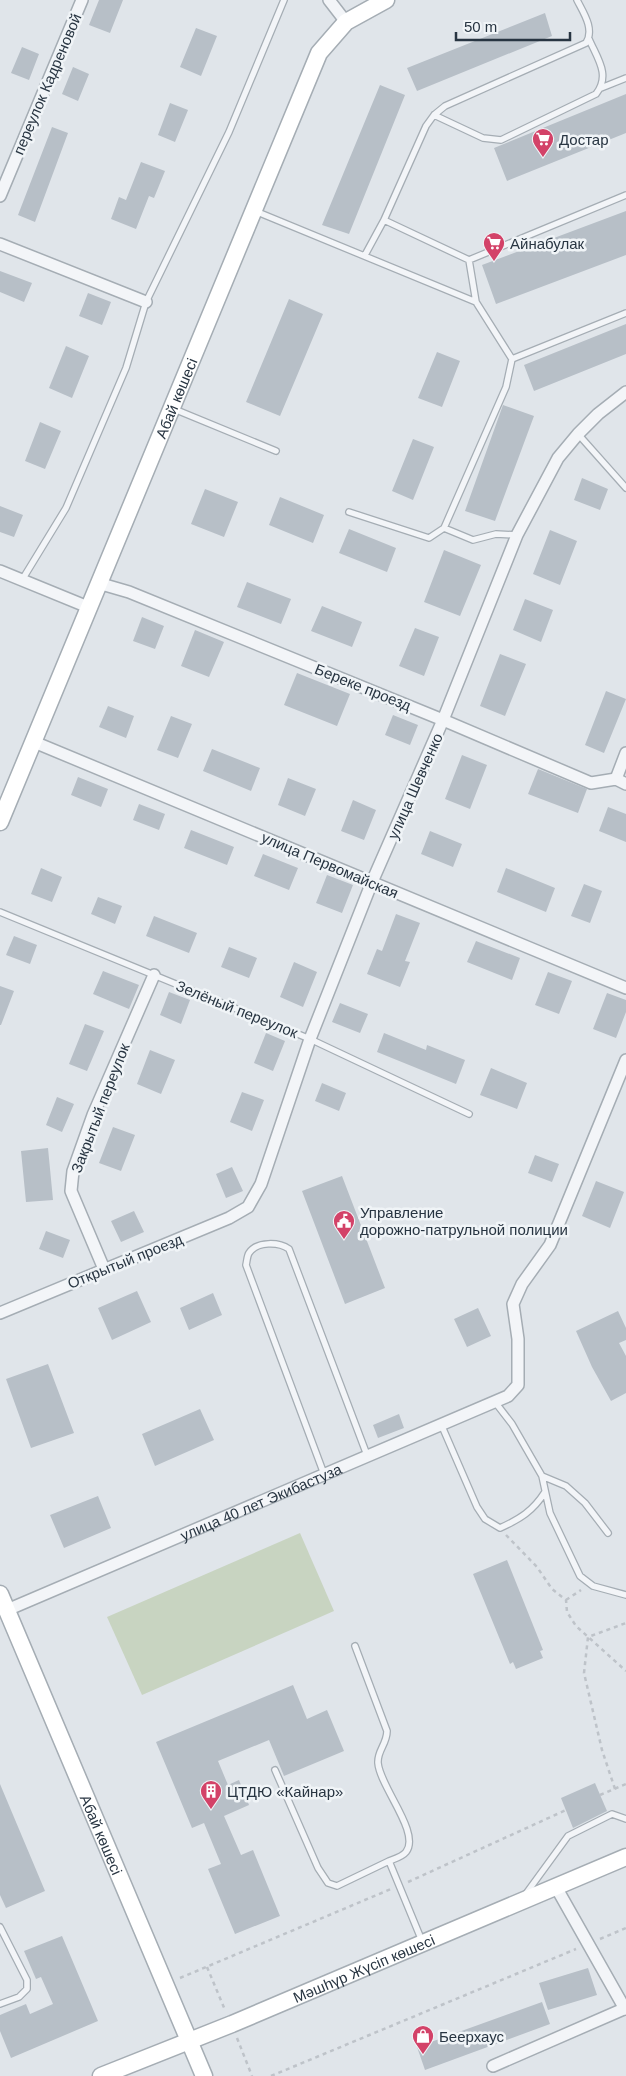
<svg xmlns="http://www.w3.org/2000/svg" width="626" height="2076" font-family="Arial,sans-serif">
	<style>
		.green { fill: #c8d4c1 }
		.building { fill: #b7bfc7 }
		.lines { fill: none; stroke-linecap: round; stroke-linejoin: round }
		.lane-casing { stroke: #a5adb4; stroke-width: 8 }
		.street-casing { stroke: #a5adb4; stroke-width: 14 }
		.secondary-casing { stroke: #a5adb4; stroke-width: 19 }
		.path { stroke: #bec3c9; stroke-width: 2.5; stroke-dasharray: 4 4; stroke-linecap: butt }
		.lane { stroke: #f3f5f8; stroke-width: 5.5 }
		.street { stroke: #f3f5f8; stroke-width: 11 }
		.secondary { stroke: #fff; stroke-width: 16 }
		.labels { text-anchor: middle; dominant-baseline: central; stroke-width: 5; stroke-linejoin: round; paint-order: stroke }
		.street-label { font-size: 15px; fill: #283542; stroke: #f0f4f7 }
		.poi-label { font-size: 15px; fill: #283542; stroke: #f0f4f7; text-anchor: start }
	</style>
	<rect width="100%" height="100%" fill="#e0e5ea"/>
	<path class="green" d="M300,1533L334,1611L142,1695L107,1617Z"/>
	<path class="building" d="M99,0H123L110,33L89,25Z
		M545,13L552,36L417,91L407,68Z
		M196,28L217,36L201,76L180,67Z
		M22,47L39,54L29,80L11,73Z
		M73,67L89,74L78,101L62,94Z
		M380,85L405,95L349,234L322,225Z
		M626,94V133L507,181L494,148Z
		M170,103L188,110L175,142L158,135Z
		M52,127L68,133L35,222L18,215Z
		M141,162L165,171L154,198L149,196L136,229L111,219L119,197L126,200Z
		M626,211V255L496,304L482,265Z
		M0,271L32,283L24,302L0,292Z
		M88,293L111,302L102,325L79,316Z
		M289,299L323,314L280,416L246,402Z
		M626,324V354L534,391L524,365Z
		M66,346L89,356L72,398L49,388Z
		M437,352L460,361L442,407L418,398Z
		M503,405L534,416L495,521L465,511Z
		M40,422L61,431L45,469L25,461Z
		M413,439L434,447L413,500L392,491Z
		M582,478L608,489L600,510L574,500Z
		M205,489L238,502L224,537L191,524Z
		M280,497L324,515L313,543L269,525Z
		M0,506L23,515L14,537L0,532Z
		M349,529L396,548L387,572L339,553Z
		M550,530L577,541L560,585L533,574Z
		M444,550L481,565L460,616L424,602Z
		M247,582L291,599L281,624L237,607Z
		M525,599L553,610L541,642L513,630Z
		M322,606L362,622L352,647L311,631Z
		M142,617L164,626L155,649L133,641Z
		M415,628L439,637L424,676L399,666Z
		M195,630L224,642L209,677L181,666Z
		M500,654L526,664L505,716L480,706Z
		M297,673L350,694L337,726L284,705Z
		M606,691L626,699L604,753L585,745Z
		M108,706L134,716L126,738L99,727Z
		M393,715L418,725L410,745L385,735Z
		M171,716L192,724L178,758L157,750Z
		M212,749L260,768L251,791L203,771Z
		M462,755L487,765L470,809L445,799Z
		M538,769L587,789L578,813L528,794Z
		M78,777L108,789L101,807L71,795Z
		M288,778L316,789L305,816L278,805Z
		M353,800L376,810L364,840L341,831Z
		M139,804L165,814L159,830L133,820Z
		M608,807L626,814V842L599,831Z
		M191,830L234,847L227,865L184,848Z
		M430,831L462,844L453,867L421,854Z
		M263,854L298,868L289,890L254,876Z
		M41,868L62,877L52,902L31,894Z
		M506,868L555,888L546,912L497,892Z
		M327,875L353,885L342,913L316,903Z
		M584,884L602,891L590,923L571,916Z
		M98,897L122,906L115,924L91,914Z
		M396,914L420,923L405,961L410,962L400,987L367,974L377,949L382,951Z
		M154,916L197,933L189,953L146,936Z
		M14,936L37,945L30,964L6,955Z
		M476,941L520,958L512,980L467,962Z
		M229,947L257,958L249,978L221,967Z
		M294,962L317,972L303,1007L280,997Z
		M103,971L139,985L129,1009L93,994Z
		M548,972L572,981L559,1014L535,1005Z
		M0,986L14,991L1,1025H0Z
		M169,992L190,1000L181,1024L160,1015Z
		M607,993L626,1000V1012L616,1038L593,1029Z
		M340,1003L368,1014L360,1033L332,1022Z
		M85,1024L104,1031L87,1071L69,1064Z
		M266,1033L285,1041L273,1071L254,1063Z
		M384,1033L426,1050L427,1045L465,1060L456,1084L377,1052Z
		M150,1050L175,1060L161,1094L137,1084Z
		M491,1068L527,1083L517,1109L480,1095Z
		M322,1083L346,1093L339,1111L315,1101Z
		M242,1092L264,1100L252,1131L230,1122Z
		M57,1097L74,1104L62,1132L46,1125Z
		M113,1127L135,1135L121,1171L99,1163Z
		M48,1148L53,1200L26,1202L21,1151Z
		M535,1155L559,1164L552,1182L528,1173Z
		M232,1167L243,1191L226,1198L216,1174Z
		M342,1176L385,1288L345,1304L302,1191Z
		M596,1181L624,1192L610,1228L582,1216Z
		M134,1211L144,1232L121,1242L111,1221Z
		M46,1231L70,1240L63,1258L39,1249Z
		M137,1291L151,1322L112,1340L98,1308Z
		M213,1293L222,1315L189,1330L180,1308Z
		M478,1308L491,1336L467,1347L454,1319Z
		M618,1311L626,1328V1340L619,1343L626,1356V1393L611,1401L592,1367L576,1331Z
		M48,1364L74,1433L31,1448L6,1379Z
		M200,1409L214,1440L155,1466L142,1434Z
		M399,1414L404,1428L378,1438L373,1425Z
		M98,1496L111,1528L64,1548L50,1515Z
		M507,1560L543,1650L540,1651L543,1658L516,1669L513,1662L510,1664L473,1574Z
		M293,1685L307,1719L327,1710L344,1751L284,1776L269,1740L218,1761L228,1785L239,1780L249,1805L224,1816L241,1855L253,1850L280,1916L235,1934L208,1869L221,1864L204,1823L192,1828L156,1742Z
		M595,1783L607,1811L573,1828L561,1798Z
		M0,1784L45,1891L6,1908L0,1895Z
		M62,1936L98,2021L11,2058L0,2031V2015L26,2004L30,2014L53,2004L41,1977L36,1979L24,1951Z
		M588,1968L597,1995L548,2010L539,1983Z
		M542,2002L550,2024L425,2070L417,2047Z"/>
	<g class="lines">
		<g class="lane-casing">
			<path id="lane" d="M601,88L626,78
				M434,115L483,138L501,140L596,94C611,75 597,58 589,39
				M255,211L476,302L512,359L506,387L444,528L473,540L496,534L517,535
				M384,220L469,260L476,302
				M365,255L384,220L426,126L434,115L445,106L586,43C595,29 583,12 577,0
				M469,260L626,195
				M512,359L626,313
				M174,409L276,451
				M578,434L626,488
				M349,512L429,538L444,528
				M22,580L66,508L126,368L146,302L229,132L284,0
				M0,912L310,1039L469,1114
				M495,1402L512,1424L542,1476L550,1513L580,1576L593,1586L626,1595
				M441,1424L477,1507L485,1519L500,1528C520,1519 533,1511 545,1492
				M324,1474L246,1265C247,1261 247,1256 249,1253C257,1241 279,1242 289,1249L367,1455
				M542,1476L566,1486L585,1503L608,1533
				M355,1646L387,1731C387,1744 377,1751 378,1763C380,1787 421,1833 406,1852C402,1857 394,1859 389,1861
				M275,1770L318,1868L328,1883L337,1886L389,1861L422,1941
				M525,1895L568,1836L612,1814L626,1819
				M0,1927L27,1980V1989L19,1997L0,2004"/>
		</g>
		<g class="street-casing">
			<g id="street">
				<path d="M329,0L346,22"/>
				<path d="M0,196L82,0"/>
				<path d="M0,244L146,302"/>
				<path d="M0,571L88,607"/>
				<path d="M98,583L129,592L443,720L591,783L616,779L626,784"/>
				<path d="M34,742L626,988"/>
				<path d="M616,779L626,753"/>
				<path d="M104,1269L71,1191L73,1171L93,1115L154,975"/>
				<path d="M0,1313L229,1218L248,1207L261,1184L310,1039L372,882L443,720L517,535L558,458L578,434L598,414L626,392"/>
				<path id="s1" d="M7,1610L508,1396L518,1385V1339L513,1304L522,1284L550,1245L626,1060"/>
				<path d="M556,1887L625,2009"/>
				<path d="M493,2066L626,2008"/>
			</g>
		</g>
		<g class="secondary-casing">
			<g id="secondary">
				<path id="s2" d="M0,822L319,53L346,22L386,0"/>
				<path id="s3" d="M0,1594L204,2076"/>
				<path id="s4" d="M101,2076L232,2024L626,1857"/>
			</g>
		</g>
		<path class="path" d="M506,1535L537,1567L552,1589L566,1600L567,1612L576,1626L626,1671
			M566,1600L581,1590
			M615,1789L602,1750L584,1673L588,1637L626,1623
			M600,1795L626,1784
			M408,1882L566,1810
			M600,1939L626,1928
			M207,1967L225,2010
			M180,1978L391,1889
			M237,2038L252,2076
			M271,2076L576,1949"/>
		<use href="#lane" class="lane"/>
		<use href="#street" class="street"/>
		<use href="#secondary" class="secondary"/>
	</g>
	<defs>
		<g id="supermarket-pin" transform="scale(1.125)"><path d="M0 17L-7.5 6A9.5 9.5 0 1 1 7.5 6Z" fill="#d34268" stroke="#f0f4f7"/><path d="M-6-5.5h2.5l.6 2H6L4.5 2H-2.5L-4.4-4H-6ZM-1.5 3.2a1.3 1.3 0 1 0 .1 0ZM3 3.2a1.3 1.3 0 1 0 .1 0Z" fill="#fff"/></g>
		<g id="civic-pin" transform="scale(1.125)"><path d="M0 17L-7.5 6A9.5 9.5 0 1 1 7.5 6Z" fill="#d34268" stroke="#f0f4f7"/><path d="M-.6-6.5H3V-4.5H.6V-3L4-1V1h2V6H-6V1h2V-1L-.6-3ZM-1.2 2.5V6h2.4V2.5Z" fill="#fff"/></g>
		<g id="building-pin" transform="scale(1.125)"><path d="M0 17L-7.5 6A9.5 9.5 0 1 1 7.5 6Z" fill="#d34268" stroke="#f0f4f7"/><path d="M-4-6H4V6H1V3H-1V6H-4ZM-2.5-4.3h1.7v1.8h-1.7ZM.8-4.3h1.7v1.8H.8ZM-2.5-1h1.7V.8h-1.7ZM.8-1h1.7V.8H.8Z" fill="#fff"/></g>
		<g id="shop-pin" transform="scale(1.125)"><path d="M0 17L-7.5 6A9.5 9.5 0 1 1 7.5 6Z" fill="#d34268" stroke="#f0f4f7"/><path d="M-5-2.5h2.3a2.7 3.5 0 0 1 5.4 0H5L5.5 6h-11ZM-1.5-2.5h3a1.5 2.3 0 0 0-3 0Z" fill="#fff"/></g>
	</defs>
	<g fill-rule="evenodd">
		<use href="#supermarket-pin" x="543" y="139"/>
		<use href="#supermarket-pin" x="494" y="243"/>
		<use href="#civic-pin" x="344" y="1221"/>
		<use href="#building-pin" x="211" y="1791"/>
		<use href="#shop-pin" x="423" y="2036"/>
	</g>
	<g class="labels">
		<g class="street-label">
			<text transform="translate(47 84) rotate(-67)">переулок Кадреновой</text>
			<text stroke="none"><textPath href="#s2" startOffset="459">Абай көшесі</textPath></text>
			<text transform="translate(363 687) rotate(22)">Береке проезд</text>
			<text transform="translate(415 786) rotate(-66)">улица Шевченко</text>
			<text transform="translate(330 865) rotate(23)">улица Первомайская</text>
			<text transform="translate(237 1009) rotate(22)">Зелёный переулок</text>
			<text transform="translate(100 1108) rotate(-69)">Закрытый переулок</text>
			<text transform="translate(125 1261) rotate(-22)">Открытый проезд</text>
			<text stroke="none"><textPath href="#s1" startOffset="276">улица 40 лет Экибастуза</textPath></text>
			<text stroke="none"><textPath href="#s3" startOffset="261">Абай көшесі</textPath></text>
			<text stroke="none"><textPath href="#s4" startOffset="284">Мәшһүр Жүсіп көшесі</textPath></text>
		</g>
		<g class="poi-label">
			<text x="559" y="139">Достар</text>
			<text x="510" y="243">Айнабулак</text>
			<text x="360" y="1212">Управление<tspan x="360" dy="17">дорожно-патрульной полиции</tspan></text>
			<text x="227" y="1791">ЦТДЮ «Кайнар»</text>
			<text x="439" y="2036">Беерхаус</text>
		</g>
	</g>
	<path d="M456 32v8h114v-8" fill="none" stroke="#283542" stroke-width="2.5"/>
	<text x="464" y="32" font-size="15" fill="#283542" stroke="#f0f4f7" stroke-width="4" paint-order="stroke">50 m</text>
</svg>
